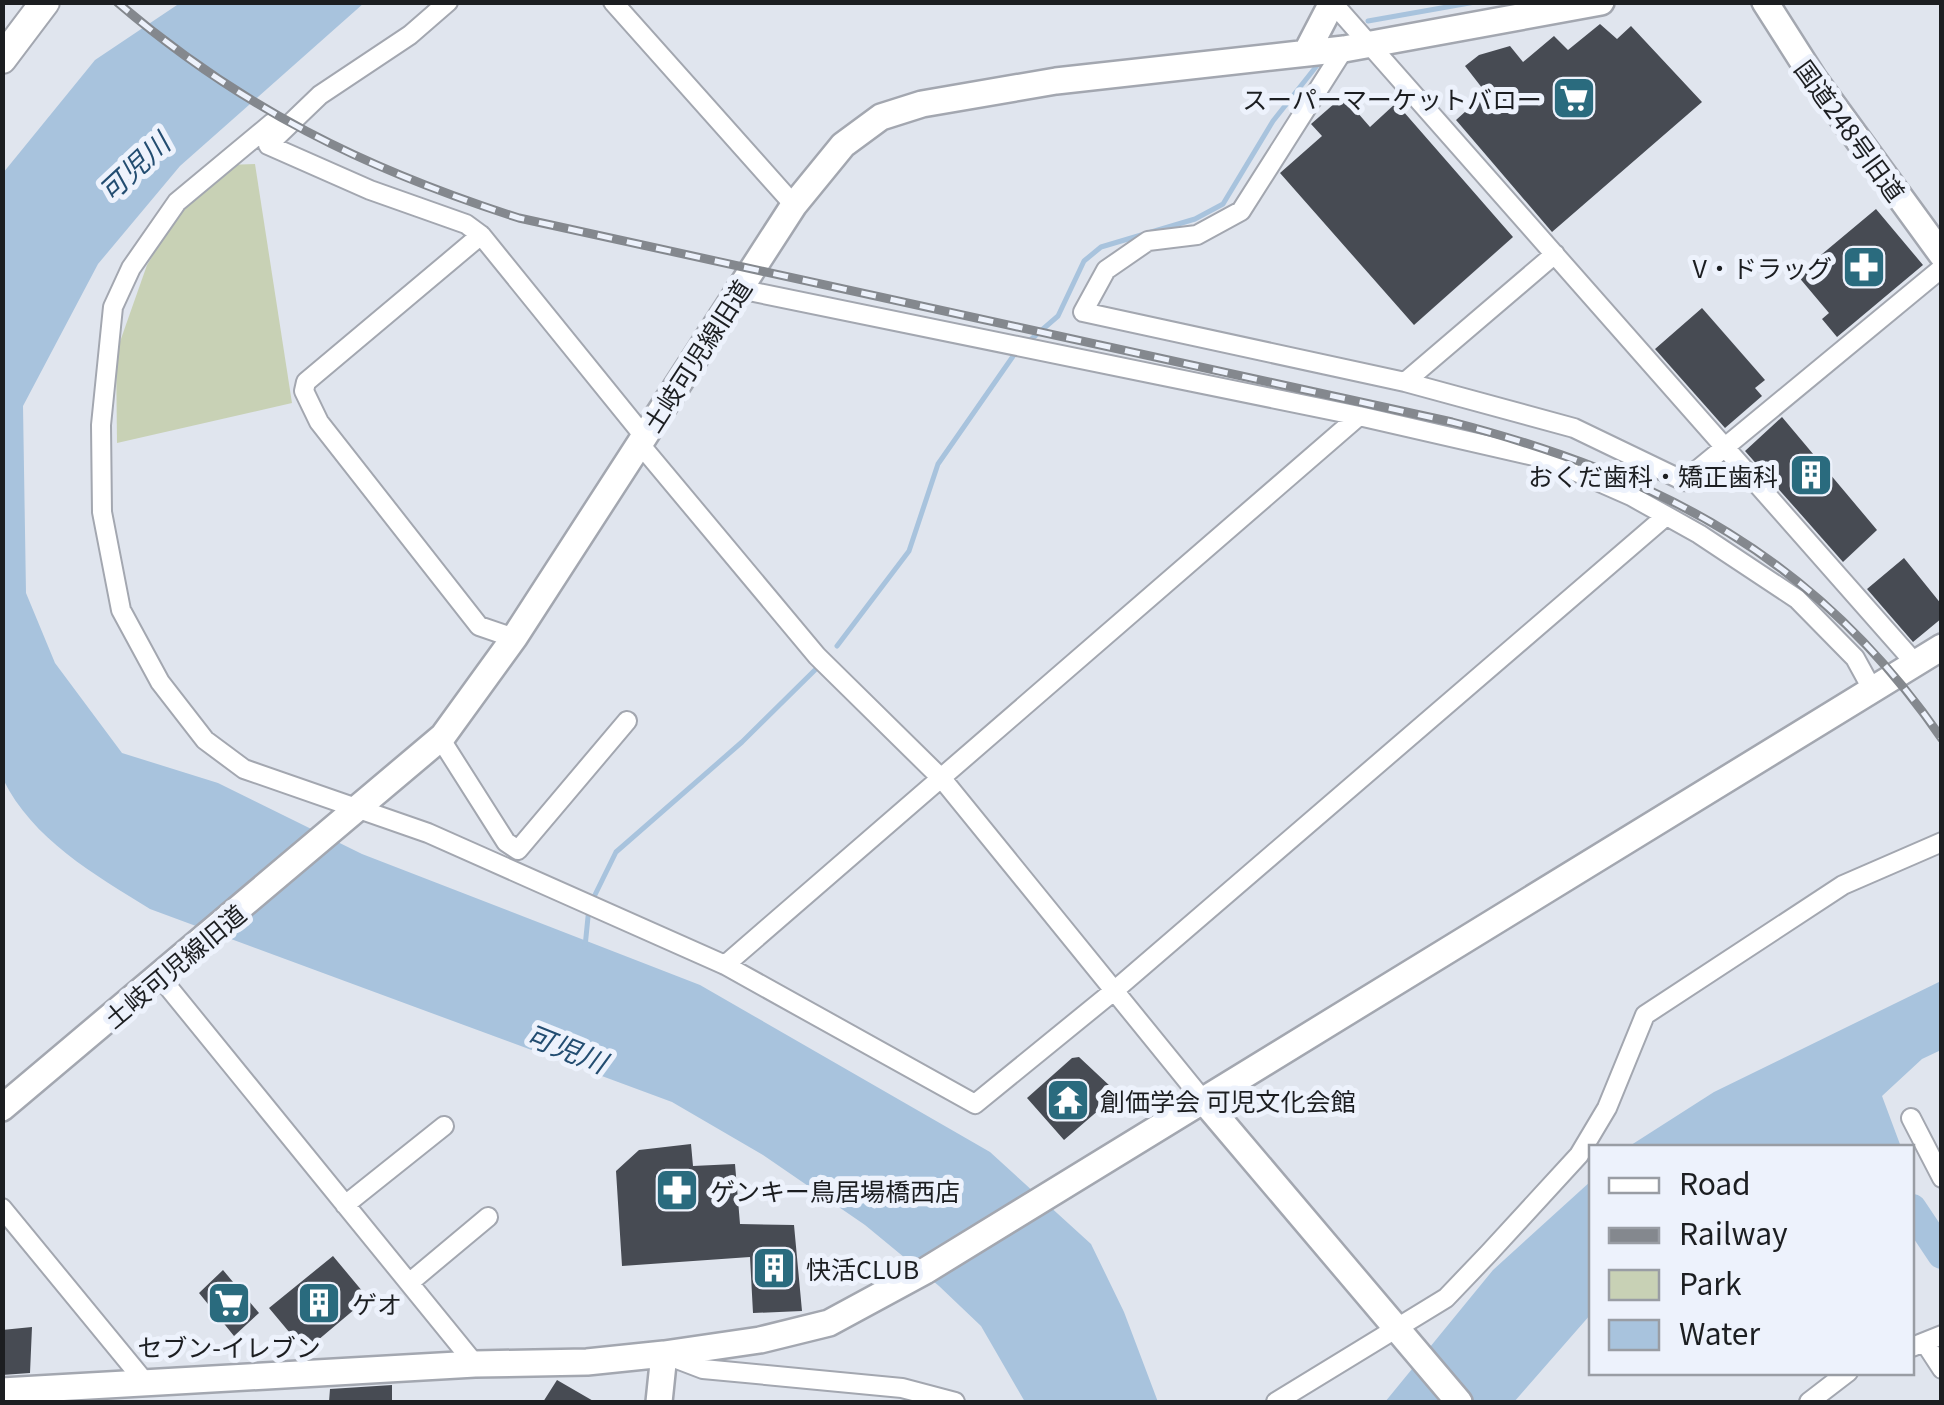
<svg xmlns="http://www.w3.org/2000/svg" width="1944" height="1405" font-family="Georgia,'Noto Sans JP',serif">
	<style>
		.green { fill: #c8d1b5 }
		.water { fill: #a8c3dd }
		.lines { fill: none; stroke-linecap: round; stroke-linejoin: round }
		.stream { stroke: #a8c3dd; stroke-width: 5 }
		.river { stroke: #a8c3dd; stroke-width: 30 }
		.building { fill: #474b53 }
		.street-casing { stroke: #a3a7b0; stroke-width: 22 }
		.secondary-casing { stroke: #a3a7b0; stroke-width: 30 }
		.primary-casing { stroke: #a3a7b0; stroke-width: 32 }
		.street { stroke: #fff; stroke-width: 18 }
		.secondary { stroke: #fff; stroke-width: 25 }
		.primary { stroke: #fff; stroke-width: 28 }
		.rail-casing { stroke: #84888e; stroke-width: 9 }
		.rail { stroke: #edf2fc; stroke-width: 5; stroke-dasharray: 15; stroke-linecap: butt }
		.labels { text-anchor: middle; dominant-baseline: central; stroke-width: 10; stroke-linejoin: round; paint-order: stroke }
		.poi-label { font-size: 25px; fill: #1c1e21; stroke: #edf2fc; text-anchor: start }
		.street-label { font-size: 25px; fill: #1c1e21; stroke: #edf2fc }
		.water-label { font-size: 28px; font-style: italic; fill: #234d71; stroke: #edf2fc }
	</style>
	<rect width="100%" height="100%" fill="#e0e5ee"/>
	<path class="green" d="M255,164L292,403L117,443L116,353L147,265L184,204L227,165Z"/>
	<path class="water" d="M180,3H364L180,166L98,264L23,406L26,593L55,663L122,753L218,783L362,854L700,985L990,1152L1091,1244L1124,1312L1158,1402H1025L981,1326L939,1286L865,1225L763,1155L672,1102L150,909C95,875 32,839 3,779V173L95,60Z
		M1941,981V1050L1922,1059L1882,1096L1901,1147H1628L1714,1092Z
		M1591,1181V1314L1514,1402H1385L1493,1270Z"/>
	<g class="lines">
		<path class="stream" d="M1368,21L1475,2
			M1028,342L1058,316L1084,261L1101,247L1195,219L1223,204L1273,121L1319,63
			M837,646L909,551L938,464L1016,352
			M585,947L589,907L616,852L742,742L819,666"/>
		<path class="river" d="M1912,1209L1942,1254"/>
	</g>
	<path class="building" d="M1600,24L1617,39L1631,26L1702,102L1552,232L1456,120L1486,93L1465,66L1479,55L1510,46L1523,62L1554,36L1568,50Z
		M1343,96L1370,127L1396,103L1513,237L1414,325L1280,173L1322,136L1311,124Z
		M1876,209L1923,265L1837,337L1822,319L1829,313L1797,275Z
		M1702,308L1765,380L1755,388L1762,396L1725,428L1655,349Z
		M1782,417L1877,530L1843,562L1745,451Z
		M1904,558L1942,605V618L1913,642L1867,589Z
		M1079,1057L1111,1087L1102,1095L1107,1103L1064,1140L1027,1098L1072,1058Z
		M691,1144L693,1166L735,1164L740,1224L794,1225L802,1311L753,1313L750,1257L622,1266L616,1171L639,1150Z
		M333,1256L368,1298L305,1351L269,1308Z
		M223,1270L259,1313L234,1336L199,1293Z
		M32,1327L30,1373L2,1375V1330Z
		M557,1380L595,1402H543Z
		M392,1385V1402H329L330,1389Z"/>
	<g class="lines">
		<g class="street-casing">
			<path id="street" d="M448,2L410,35L320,95L268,145L370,190L466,224L481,235
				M613,2L794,205
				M1332,2L1915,663
				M1344,49L1241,211L1197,235L1148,241L1106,270L1083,312L1405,382L1555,254
				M272,123L177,202L131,268L113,307L101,425L102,512L121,610L160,682L205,740L244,769L428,833L725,965L975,1104L1115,990L1666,516
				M739,289L1359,416L1547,459L1631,496L1699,534L1797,599L1855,658L1872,689
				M1405,382L1574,428L1684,481L1942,268
				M639,443L817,656L943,780L1203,1100
				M514,638L479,626L319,422L304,391L306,382L481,235L643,435
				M440,738L506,842L518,850L627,721
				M725,965L1359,416
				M160,977L475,1364
				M1911,1118L1942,1178
				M345,1205L444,1126
				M2,1208L145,1382
				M409,1283L488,1217
				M1925,1343L1942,1369
				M1912,1347L1942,1335
				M669,1356L703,1369L902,1388L955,1402
				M1276,1402L1446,1298L1489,1253L1579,1155L1607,1108L1645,1015L1843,885L1942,842
				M1809,1402L1848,1372"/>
		</g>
		<g class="secondary-casing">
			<path id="secondary" d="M1765,2L1814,79L1942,255
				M1306,53L1332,3
				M1203,1100L1459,1402
				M2,1108L443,736L514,638L794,205L843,145L881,117L922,104L1056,81L1344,49L1601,2
				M2,1391L475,1364L587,1362L664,1354L760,1340L829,1323L925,1271L1942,647
				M659,1402L664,1354"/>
		</g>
		<g class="primary-casing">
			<path id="primary" d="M2,59L45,2"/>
		</g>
		<use href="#street" class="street"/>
		<use href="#secondary" class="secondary"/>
		<use href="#primary" class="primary"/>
		<g class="rail-casing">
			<path id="rail" d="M117,2C241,108 365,169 519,218L1452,422C1660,476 1817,557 1942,739"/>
		</g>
		<use href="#rail" class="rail"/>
	</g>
	<defs>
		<g id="supermarket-square" transform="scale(2.25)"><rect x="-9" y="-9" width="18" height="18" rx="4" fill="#2a6b7e" stroke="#edf2fc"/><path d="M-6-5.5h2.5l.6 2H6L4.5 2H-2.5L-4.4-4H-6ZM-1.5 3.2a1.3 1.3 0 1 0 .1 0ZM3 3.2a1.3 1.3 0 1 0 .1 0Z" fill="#fff"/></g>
		<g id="pharmacy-square" transform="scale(2.25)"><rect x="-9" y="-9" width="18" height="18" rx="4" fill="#2a6b7e" stroke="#edf2fc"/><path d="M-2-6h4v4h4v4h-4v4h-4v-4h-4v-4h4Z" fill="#fff"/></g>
		<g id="building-square" transform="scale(2.25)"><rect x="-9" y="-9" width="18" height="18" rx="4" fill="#2a6b7e" stroke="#edf2fc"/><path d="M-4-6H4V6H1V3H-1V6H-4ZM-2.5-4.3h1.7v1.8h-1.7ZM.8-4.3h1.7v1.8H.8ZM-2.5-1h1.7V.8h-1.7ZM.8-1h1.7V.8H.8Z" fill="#fff"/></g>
		<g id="temple-square" transform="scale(2.25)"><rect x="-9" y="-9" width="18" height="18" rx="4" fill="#2a6b7e" stroke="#edf2fc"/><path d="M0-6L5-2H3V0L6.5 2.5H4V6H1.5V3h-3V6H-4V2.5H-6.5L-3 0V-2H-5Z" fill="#fff"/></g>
	</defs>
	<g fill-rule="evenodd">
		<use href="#supermarket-square" x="1574" y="98"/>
		<use href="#pharmacy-square" x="1864" y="267"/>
		<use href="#building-square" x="1811" y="475"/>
		<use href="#temple-square" x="1068" y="1100"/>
		<use href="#pharmacy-square" x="677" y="1190"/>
		<use href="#building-square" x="774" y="1268"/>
		<use href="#supermarket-square" x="229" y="1303"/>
		<use href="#building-square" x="319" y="1303"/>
	</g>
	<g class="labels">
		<g class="poi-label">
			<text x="1542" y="98" text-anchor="end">スーパーマーケットバロー</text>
			<text x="1832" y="267" text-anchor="end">V・ドラッグ</text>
			<text x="1778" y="475" text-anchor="end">おくだ歯科・矯正歯科</text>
			<text x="1100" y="1100">創価学会 可児文化会館</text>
			<text x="710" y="1190">ゲンキー鳥居場橋西店</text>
			<text x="806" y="1268">快活CLUB</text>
			<text x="352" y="1303">ゲオ</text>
			<text x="229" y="1346" text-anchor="middle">セブン-イレブン</text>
		</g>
		<g class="street-label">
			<text transform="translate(1851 130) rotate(54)">国道248号旧道</text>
			<text transform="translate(696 355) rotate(-57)">土岐可児線旧道</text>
			<text transform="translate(174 965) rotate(-40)">土岐可児線旧道</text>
		</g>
		<g class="water-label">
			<text transform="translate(133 166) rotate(-43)">可児川</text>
			<text transform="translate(567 1047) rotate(22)">可児川</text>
		</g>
	</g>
	<rect width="1944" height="1405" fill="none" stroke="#1c1e21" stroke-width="10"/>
	<rect x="1589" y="1145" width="325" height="230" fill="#edf2fc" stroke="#999da4" stroke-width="2.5"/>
	<rect x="1609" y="1178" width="50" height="15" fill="#ffffff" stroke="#999da4" stroke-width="2.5"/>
	<text x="1679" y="1195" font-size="30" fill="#1c1e21">Road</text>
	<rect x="1609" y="1228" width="50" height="15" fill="#84888e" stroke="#999da4" stroke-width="2.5"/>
	<text x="1679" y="1245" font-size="30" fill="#1c1e21">Railway</text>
	<rect x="1609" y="1270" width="50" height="30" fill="#c8d1b5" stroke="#999da4" stroke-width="2.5"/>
	<text x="1679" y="1295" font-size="30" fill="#1c1e21">Park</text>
	<rect x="1609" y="1320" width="50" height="30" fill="#a8c3dd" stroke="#999da4" stroke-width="2.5"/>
	<text x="1679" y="1345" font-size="30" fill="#1c1e21">Water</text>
</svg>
